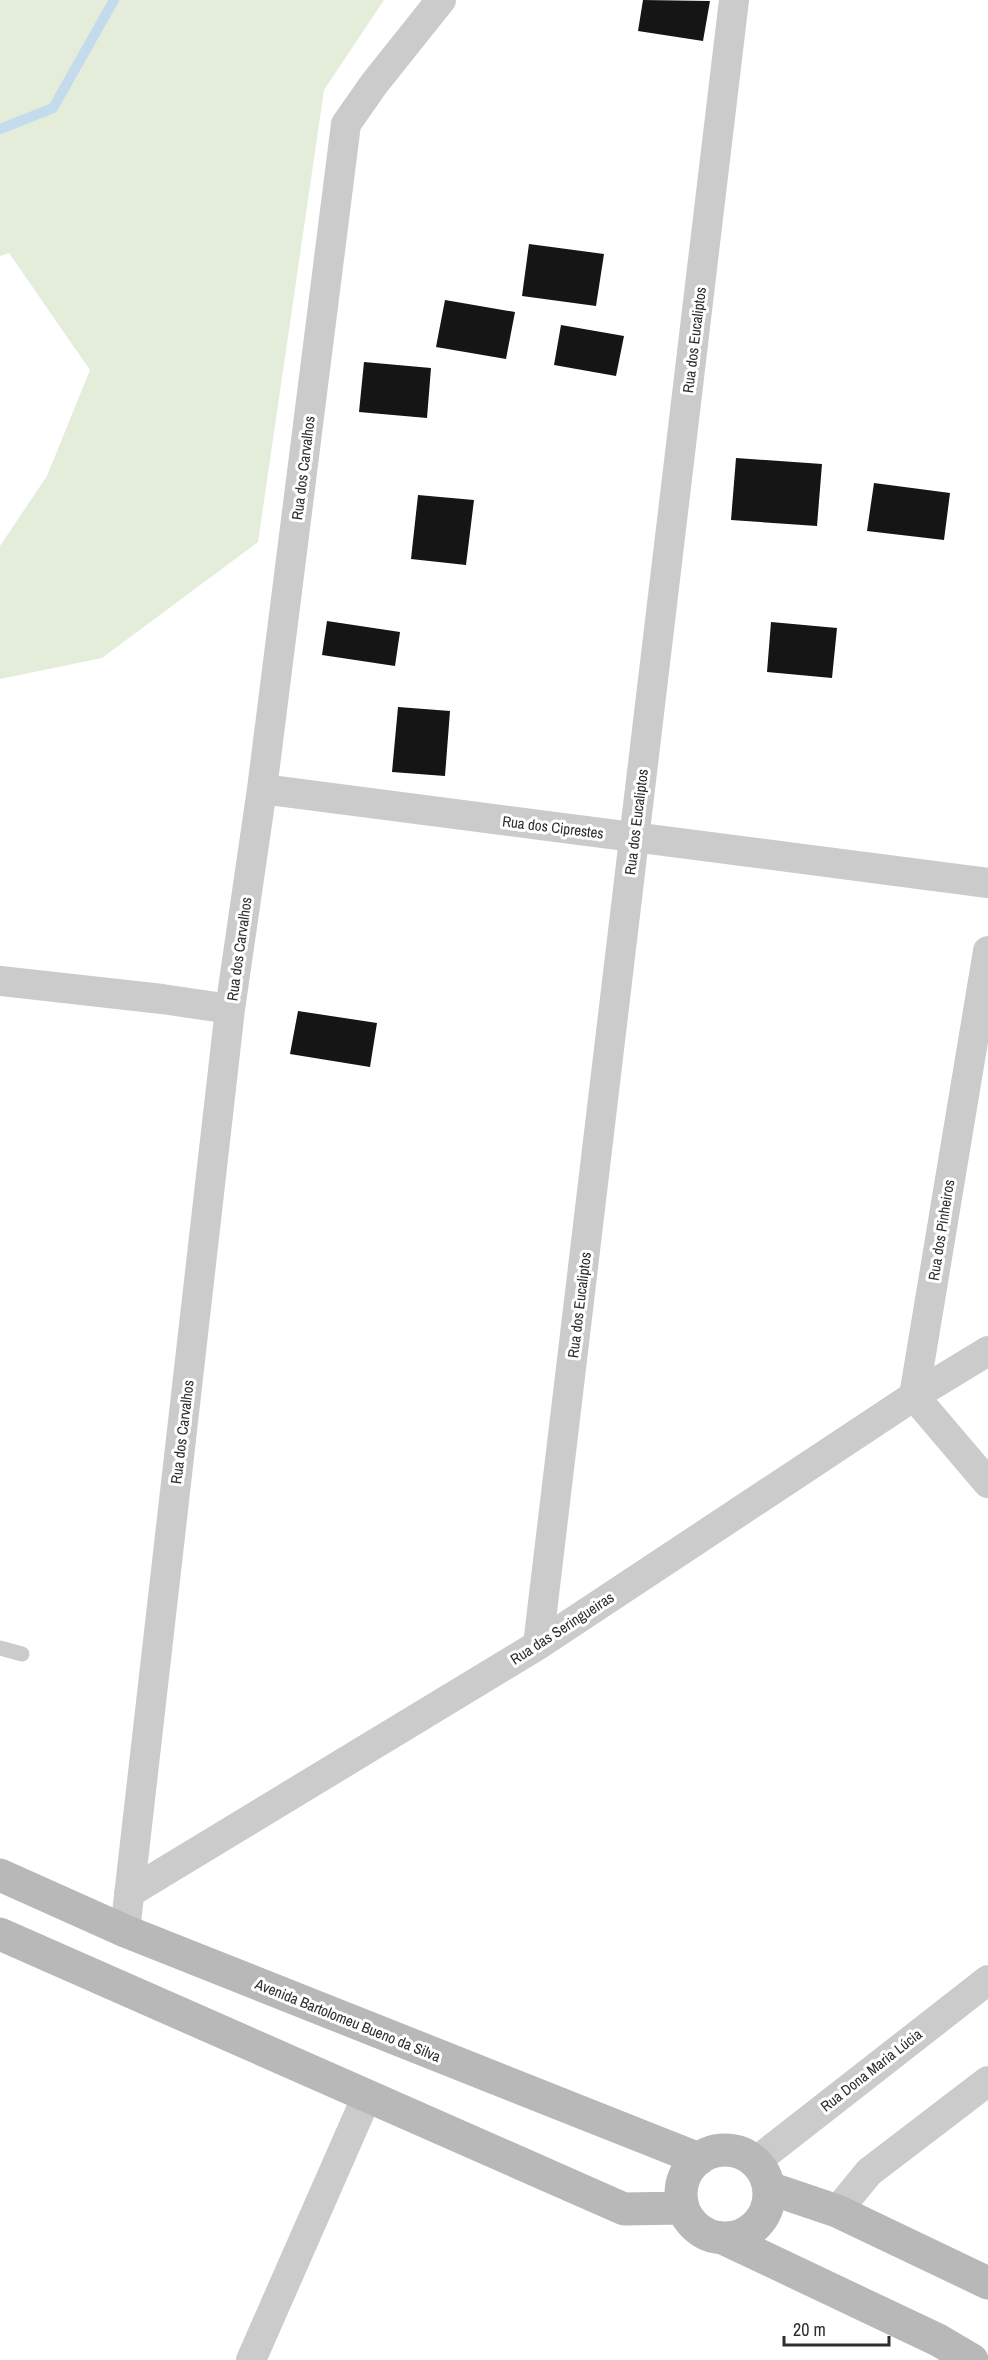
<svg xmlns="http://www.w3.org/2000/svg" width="988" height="2360" font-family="'Archivo Narrow',sans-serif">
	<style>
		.green { fill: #e3edda }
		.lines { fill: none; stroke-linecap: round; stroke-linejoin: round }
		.stream { stroke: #c4dbee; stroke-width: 10 }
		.building { fill: #151515 }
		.lane { stroke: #cbcbcb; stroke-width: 15 }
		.street { stroke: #cbcbcb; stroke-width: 30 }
		.secondary { stroke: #b8b8b8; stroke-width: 33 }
		.labels { text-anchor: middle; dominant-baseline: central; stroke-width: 6; stroke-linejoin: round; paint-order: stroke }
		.street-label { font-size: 15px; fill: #2e2e2e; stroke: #fff }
	</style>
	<rect width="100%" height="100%" fill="#fff"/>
	<path class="green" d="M0,0H384L324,90L258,542L102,658L0,679V546L47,476L90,370L9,253L0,256Z"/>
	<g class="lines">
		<path class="stream" d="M0,129L53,108L114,0"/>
	</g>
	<path class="building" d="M643,0L710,1L703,41L638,31Z
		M529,244L604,254L596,306L522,296Z
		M445,300L515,312L506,359L436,347Z
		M561,325L624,336L616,376L554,365Z
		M364,362L431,368L427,418L359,412Z
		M736,458L822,464L817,526L731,520Z
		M874,483L950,493L944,540L867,531Z
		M418,495L474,500L466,565L411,559Z
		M327,621L400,632L395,666L322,655Z
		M771,622L837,628L832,678L767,672Z
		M398,707L450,711L445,776L392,772Z
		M298,1011L377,1023L370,1067L290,1054Z"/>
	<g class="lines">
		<path class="lane" d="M0,1648L22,1654"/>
		<path class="street" d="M262,789L988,883
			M988,951L914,1396L988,1483
			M0,981L162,999L230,1009
			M538,1645L734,0
			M129,1893L538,1645L914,1396L988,1351
			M125,1931L230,1009L262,789L346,124L374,84L441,0
			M755,2162L988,1980
			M837,2211L869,2172L988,2081
			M251,2360L367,2096"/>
		<path class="secondary" d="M0,1875L125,1931L699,2159
			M0,1934L624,2209L683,2208
			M681 2194a44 44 0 1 1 88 0a44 44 0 1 1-88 0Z
			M769,2188L837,2211L988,2283
			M725,2239L938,2340L972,2360"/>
	</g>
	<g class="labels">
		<g class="street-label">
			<text transform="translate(694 340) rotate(-83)">Rua dos Eucaliptos</text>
			<text transform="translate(303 468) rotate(-83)">Rua dos Carvalhos</text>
			<text transform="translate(636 822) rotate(-83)">Rua dos Eucaliptos</text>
			<text transform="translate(553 827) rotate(7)">Rua dos Ciprestes</text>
			<text transform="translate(239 949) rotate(-82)">Rua dos Carvalhos</text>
			<text transform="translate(941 1230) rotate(-81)">Rua dos Pinheiros</text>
			<text transform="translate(579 1305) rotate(-83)">Rua dos Eucaliptos</text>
			<text transform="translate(182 1432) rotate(-83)">Rua dos Carvalhos</text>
			<text transform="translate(562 1628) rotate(-33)">Rua das Seringueiras</text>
			<text transform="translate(348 2020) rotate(22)">Avenida Bartolomeu Bueno da Silva</text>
			<text transform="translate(871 2070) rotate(-38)">Rua Dona Maria Lúcia</text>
		</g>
	</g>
	<path d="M784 2336v9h105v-9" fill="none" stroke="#2e2e2e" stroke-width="3"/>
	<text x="793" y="2336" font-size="18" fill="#2e2e2e" stroke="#ffffff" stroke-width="4.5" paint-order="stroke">20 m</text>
</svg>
